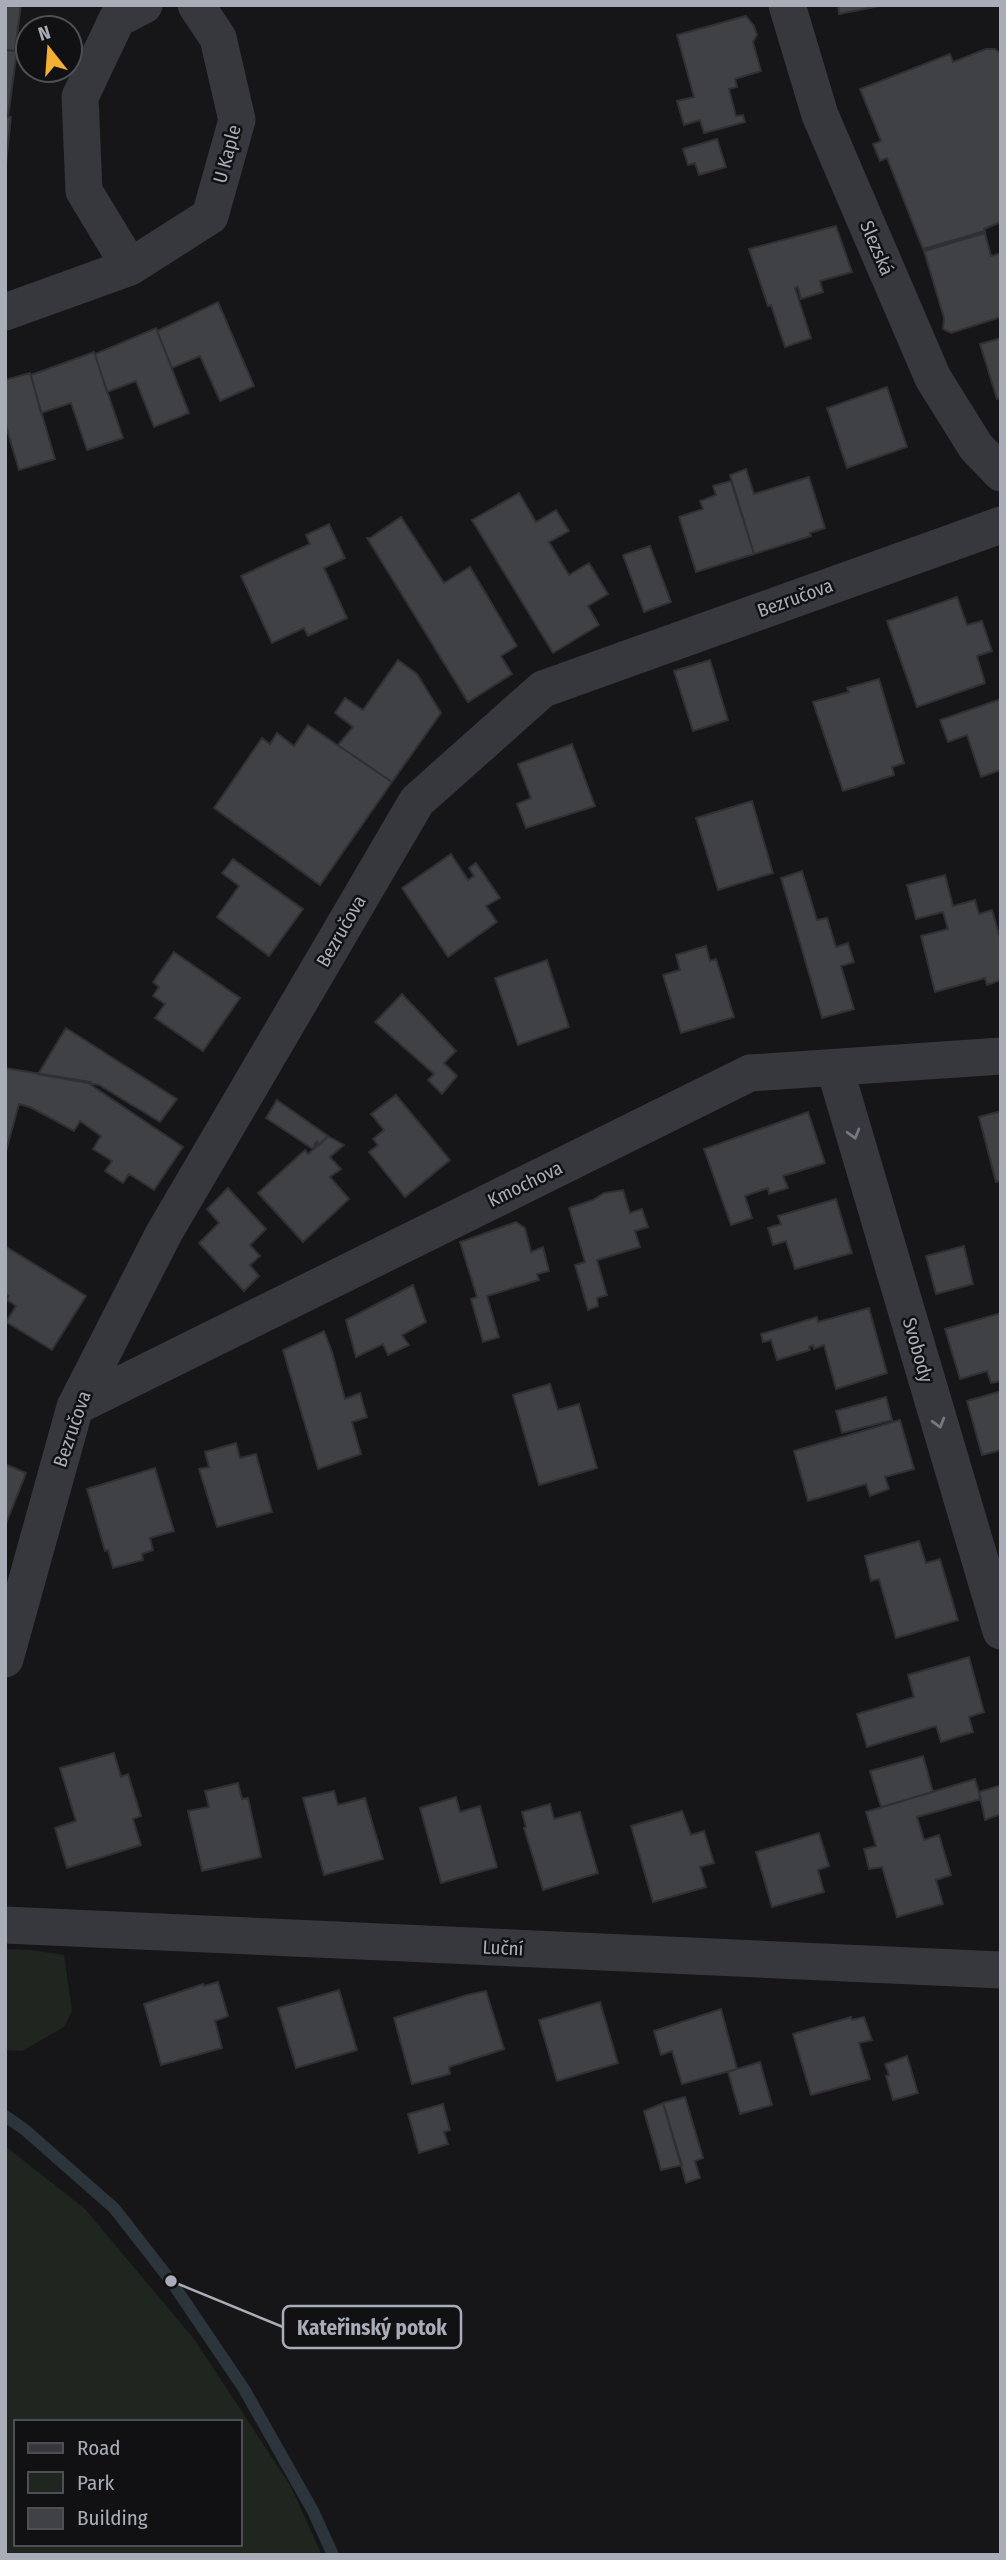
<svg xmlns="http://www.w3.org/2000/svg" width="1006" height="2560" font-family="'Fira Sans Condensed',sans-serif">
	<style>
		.green { fill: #1e261f; fill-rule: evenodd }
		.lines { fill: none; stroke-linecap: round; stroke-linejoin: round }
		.stream { stroke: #2c353c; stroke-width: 12 }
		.building { fill: #404145; stroke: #303034; stroke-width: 2 }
		.street { stroke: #37383d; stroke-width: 37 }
		.oneway { stroke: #757881 }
		.labels { text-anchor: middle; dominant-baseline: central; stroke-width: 5; stroke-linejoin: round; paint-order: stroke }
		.street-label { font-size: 19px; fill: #a8adb8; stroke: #111113 }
		.leader { fill: none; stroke: #a8adb8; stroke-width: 2.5 }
		.callout-dot { fill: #a8adb8; stroke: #111113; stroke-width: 2.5 }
		.callout { fill: #111113; stroke: #a8adb8; stroke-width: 2.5 }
		.callout-label { font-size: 21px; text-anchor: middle; font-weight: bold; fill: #a8adb8 }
	</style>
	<rect width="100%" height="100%" fill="#161618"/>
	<path class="green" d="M5,1949L31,1950L64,1955L72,2011L64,2027L22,2051L5,2050Z
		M5,2146L85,2209L194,2339L290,2485L322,2555H5ZM16,2422H240V2544H16Z"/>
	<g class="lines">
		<path class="stream" d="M5,2116L24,2129L114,2208L171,2281L244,2389L313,2511L333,2555"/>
	</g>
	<path class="building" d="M5,5H21L15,51L5,50Z
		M838,5H884L839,14Z
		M746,16L754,26L757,35L753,42L761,71L735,79L737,87L729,89L736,116L743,115L745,122L704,133L700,120L684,125L677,101L694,97L677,35Z
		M986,49H995L1001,54V222L984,229L985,231L923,249L887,158L880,161L873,144L881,141L860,89L950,54L953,62Z
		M5,50L17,51L8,117H5Z
		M5,117H11L6,163H5Z
		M717,139L726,167L699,175L695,163L688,165L683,149Z
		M836,226L852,272L820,281L823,292L801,299L798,287L795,288L811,338L785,347L771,305L768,306L749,249Z
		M985,233L991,256L1001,253V317L951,333L943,329L944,318L924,251Z
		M218,302L254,386L220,401L200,356L172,368L157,331Z
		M156,328L189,413L154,427L136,381L107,392L95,354Z
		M1001,338V398L997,399L980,344Z
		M94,352L123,438L87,450L71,403L41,413L31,375Z
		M30,373L55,459L19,470L5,423V380Z
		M887,387L907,447L847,468L827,408Z
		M746,469L754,494L809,477L825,528L810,533L811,536L754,554L730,475Z
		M731,481L754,554L696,572L679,517L703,509L700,501L716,495L713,486Z
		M519,493L536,522L556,510L569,531L549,542L569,575L589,563L608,594L588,606L599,625L553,653L472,520Z
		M401,517L444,583L470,567L517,646L501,656L512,674L468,702L367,538H370Z
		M329,524L345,558L324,568L347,618L308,636L304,628L272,643L241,576L310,544L306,535Z
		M650,546L671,602L644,612L623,555Z
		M957,597L967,625L982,621L992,651L977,656L985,683L917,707L887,621Z
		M398,660L417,674L441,713L392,782L338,745L353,727L335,713L345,698L363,710Z
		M710,660L728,720L693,731L674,671Z
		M879,679L904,763L892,767L894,775L843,791L813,702L849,692L847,688Z
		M1001,699V770L981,777L967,735L948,742L940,720Z
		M308,725L392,782L320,885L214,808L262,738L270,744L277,733L294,746Z
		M572,744L595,806L526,828L517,804L531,798L518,764Z
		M752,801L773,873L718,890L696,818Z
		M451,854L468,880L474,876L469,868L476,863L500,898L486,906L497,922L448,957L402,888Z
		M233,859L303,909L269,956L217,917L239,886L222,873Z
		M802,871L817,920L827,918L836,947L848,943L854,962L841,966L854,1009L822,1018L781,878Z
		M945,875L953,906L975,900L979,914L992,910L1001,941V980L987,985L985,978L935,992L921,936L948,929L943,912L916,919L907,885Z
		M706,946L710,961L716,959L734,1017L681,1033L663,975L680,970L676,955Z
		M174,952L240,998L203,1051L155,1018L165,1004L153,996L159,987L153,982Z
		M547,960L569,1027L518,1045L495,978Z
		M402,994L456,1051L444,1063L457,1076L442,1094L428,1080L434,1074L375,1022Z
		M66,1028L177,1099L160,1122L99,1085L38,1074Z
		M5,1068L91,1082V1085L183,1147L154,1190L129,1174L123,1183L105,1171L112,1161L93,1149L101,1136L80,1121L74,1131L30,1107L19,1104L5,1155Z
		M396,1095L450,1160L405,1197L369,1152L378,1145L373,1139L384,1130L371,1114Z
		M277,1100L328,1136L319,1145L317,1142L313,1149L266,1118Z
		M1001,1111V1181L996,1182L979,1117Z
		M808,1112L825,1163L783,1176L788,1188L769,1194L768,1188L745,1196L752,1218L731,1225L704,1149Z
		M328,1136L344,1145L330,1157L341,1169L330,1177L349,1199L303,1242L258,1193L305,1150L308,1154L317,1146L315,1144L317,1142L319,1145Z
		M228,1188L266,1229L250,1245L260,1256L250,1265L259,1276L244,1291L199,1243L219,1223L207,1209Z
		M623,1190L630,1213L642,1209L648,1227L635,1231L640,1247L597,1260L607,1295L597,1298L598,1306L588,1310L575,1265L585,1262L569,1208L593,1200L604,1193Z
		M836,1199L852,1253L795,1269L786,1241L773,1245L768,1228L781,1224L778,1216Z
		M516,1222L525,1228L531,1252L543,1247L549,1271L537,1274L539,1280L487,1296L499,1337L483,1342L471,1299L477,1297L460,1242Z
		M5,1246L86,1296L52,1350L6,1322L16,1306L7,1300L9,1296L5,1294Z
		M964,1246L973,1284L936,1294L926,1256Z
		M413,1285L426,1322L402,1335L409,1345L388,1355L383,1344L356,1357L346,1320Z
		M869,1308L887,1373L836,1389L824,1345L814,1349L813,1345L809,1347L810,1350L777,1360L771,1340L763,1342L761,1334L817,1317L818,1322Z
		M1001,1313V1381L991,1383L987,1371L960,1379L945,1329Z
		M324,1331L332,1352L345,1399L360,1393L367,1417L352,1422L361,1454L318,1469L283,1350Z
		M550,1384L558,1410L579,1404L597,1468L539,1485L513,1395Z
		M1001,1391V1450L982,1455L967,1401Z
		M886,1397L892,1420L842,1433L836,1411Z
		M900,1420L914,1469L885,1477L889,1489L870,1496L866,1484L808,1501L794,1451Z
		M236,1443L240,1458L256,1454L272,1512L217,1527L199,1469L209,1467L205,1452Z
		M5,1464L26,1473L5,1526Z
		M155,1468L174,1531L150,1538L153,1550L142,1554L143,1560L113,1568L108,1550L105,1551L87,1489Z
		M919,1541L926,1563L940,1559L958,1620L896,1638L879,1579L871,1581L865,1556Z
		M969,1657L984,1712L969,1717L973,1732L941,1742L936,1726L867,1747L857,1714L914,1697L908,1675Z
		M114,1753L121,1777L128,1774L141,1816L133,1819L141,1845L67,1868L55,1828L76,1821L60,1768Z
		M923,1756L933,1792L881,1807L870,1771Z
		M975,1779L981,1799L917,1817L924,1840L939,1835L951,1875L936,1880L943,1904L897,1917L882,1867L869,1869L864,1849L876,1846L866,1812Z
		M238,1783L242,1799L248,1798L261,1857L202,1871L188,1811L209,1807L205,1791Z
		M1001,1785V1814L985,1820L979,1792Z
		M334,1791L338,1805L365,1798L383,1859L324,1875L303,1798Z
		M456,1797L460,1812L480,1806L497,1867L441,1883L420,1808Z
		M550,1804L554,1819L580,1812L598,1873L543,1890L524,1828L526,1827L522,1812Z
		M682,1811L691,1835L704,1831L714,1863L700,1867L706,1887L653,1902L631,1826Z
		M819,1833L829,1866L818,1870L824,1892L772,1907L756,1852Z
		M218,1982L228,2016L215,2021L222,2048L161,2065L144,2004L203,1984L204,1986Z
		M339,1990L357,2050L296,2068L278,2008Z
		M486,1991L504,2049L449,2067L450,2074L412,2084L394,2018L467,1995Z
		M600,2002L618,2063L557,2081L539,2020Z
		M721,2009L737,2069L682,2084L672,2051L661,2055L654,2031Z
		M851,2017L852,2020L864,2017L872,2040L859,2043L870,2079L811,2095L793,2034Z
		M907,2056L918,2093L893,2100L886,2076L889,2075L885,2064Z
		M760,2062L772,2105L740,2114L728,2072Z
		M685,2097L703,2158L695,2161L700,2178L686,2183L663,2103Z
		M663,2103L682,2165L661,2170L644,2111Z
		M443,2104L450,2130L444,2132L448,2144L419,2153L408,2114Z"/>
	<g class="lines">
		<path class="street" d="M787,5L820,115L933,378L976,447L1001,473
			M130,267L84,191L80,97L117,19L144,5
			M5,312L130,267L210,216L237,120L218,38L196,5
			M835,1069L1001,1631
			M75,1407L750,1073L1001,1056
			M5,1659L75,1407L164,1233L417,801L543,689L1001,525
			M5,1925L1001,1970"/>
	</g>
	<defs><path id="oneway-chevron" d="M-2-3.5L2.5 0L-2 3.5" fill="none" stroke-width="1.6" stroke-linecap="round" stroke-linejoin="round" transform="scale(1.75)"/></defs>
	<g class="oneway">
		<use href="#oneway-chevron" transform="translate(854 1134) rotate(74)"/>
		<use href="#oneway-chevron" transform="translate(939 1423) rotate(74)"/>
	</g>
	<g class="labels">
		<g class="street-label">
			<text transform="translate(227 154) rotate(-75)">U Kaple</text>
			<text transform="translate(877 248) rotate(67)">Slezská</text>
			<text transform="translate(795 598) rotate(-20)">Bezručova</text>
			<text transform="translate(341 931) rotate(-60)">Bezručova</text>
			<text transform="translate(525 1184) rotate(-26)">Kmochova</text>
			<text transform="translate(918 1350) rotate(74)">Svobody</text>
			<text transform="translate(72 1429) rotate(-71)">Bezručova</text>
			<text transform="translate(503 1948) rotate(3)">Luční</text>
		</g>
	</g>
	<path class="leader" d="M171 2281L283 2327"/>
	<circle class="callout-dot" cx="171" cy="2281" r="7"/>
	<rect class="callout" x="283" y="2306" width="178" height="42" rx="7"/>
	<g class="callout-label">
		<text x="372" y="2335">Kateřinský potok</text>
	</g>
	<rect width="1006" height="2560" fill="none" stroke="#a8adb8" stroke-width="14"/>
	<rect x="14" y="2420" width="228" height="126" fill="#111113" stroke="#4d4f55" stroke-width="2"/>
	<rect x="28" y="2443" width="35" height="10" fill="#37383d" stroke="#4d4f55" stroke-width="2"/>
	<text x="77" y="2455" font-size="21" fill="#a8adb8">Road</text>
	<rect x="28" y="2472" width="35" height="21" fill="#1e261f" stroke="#4d4f55" stroke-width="2"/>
	<text x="77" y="2490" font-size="21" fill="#a8adb8">Park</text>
	<rect x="28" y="2508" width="35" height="21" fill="#404145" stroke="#4d4f55" stroke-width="2"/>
	<text x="77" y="2525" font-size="21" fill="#a8adb8">Building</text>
	<g transform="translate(49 49) rotate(343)"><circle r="33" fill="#111113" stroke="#4d4f55" stroke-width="2"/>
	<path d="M0-5L12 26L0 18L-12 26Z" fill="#f2b134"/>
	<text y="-10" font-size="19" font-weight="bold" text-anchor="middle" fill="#a8adb8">N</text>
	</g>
</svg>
